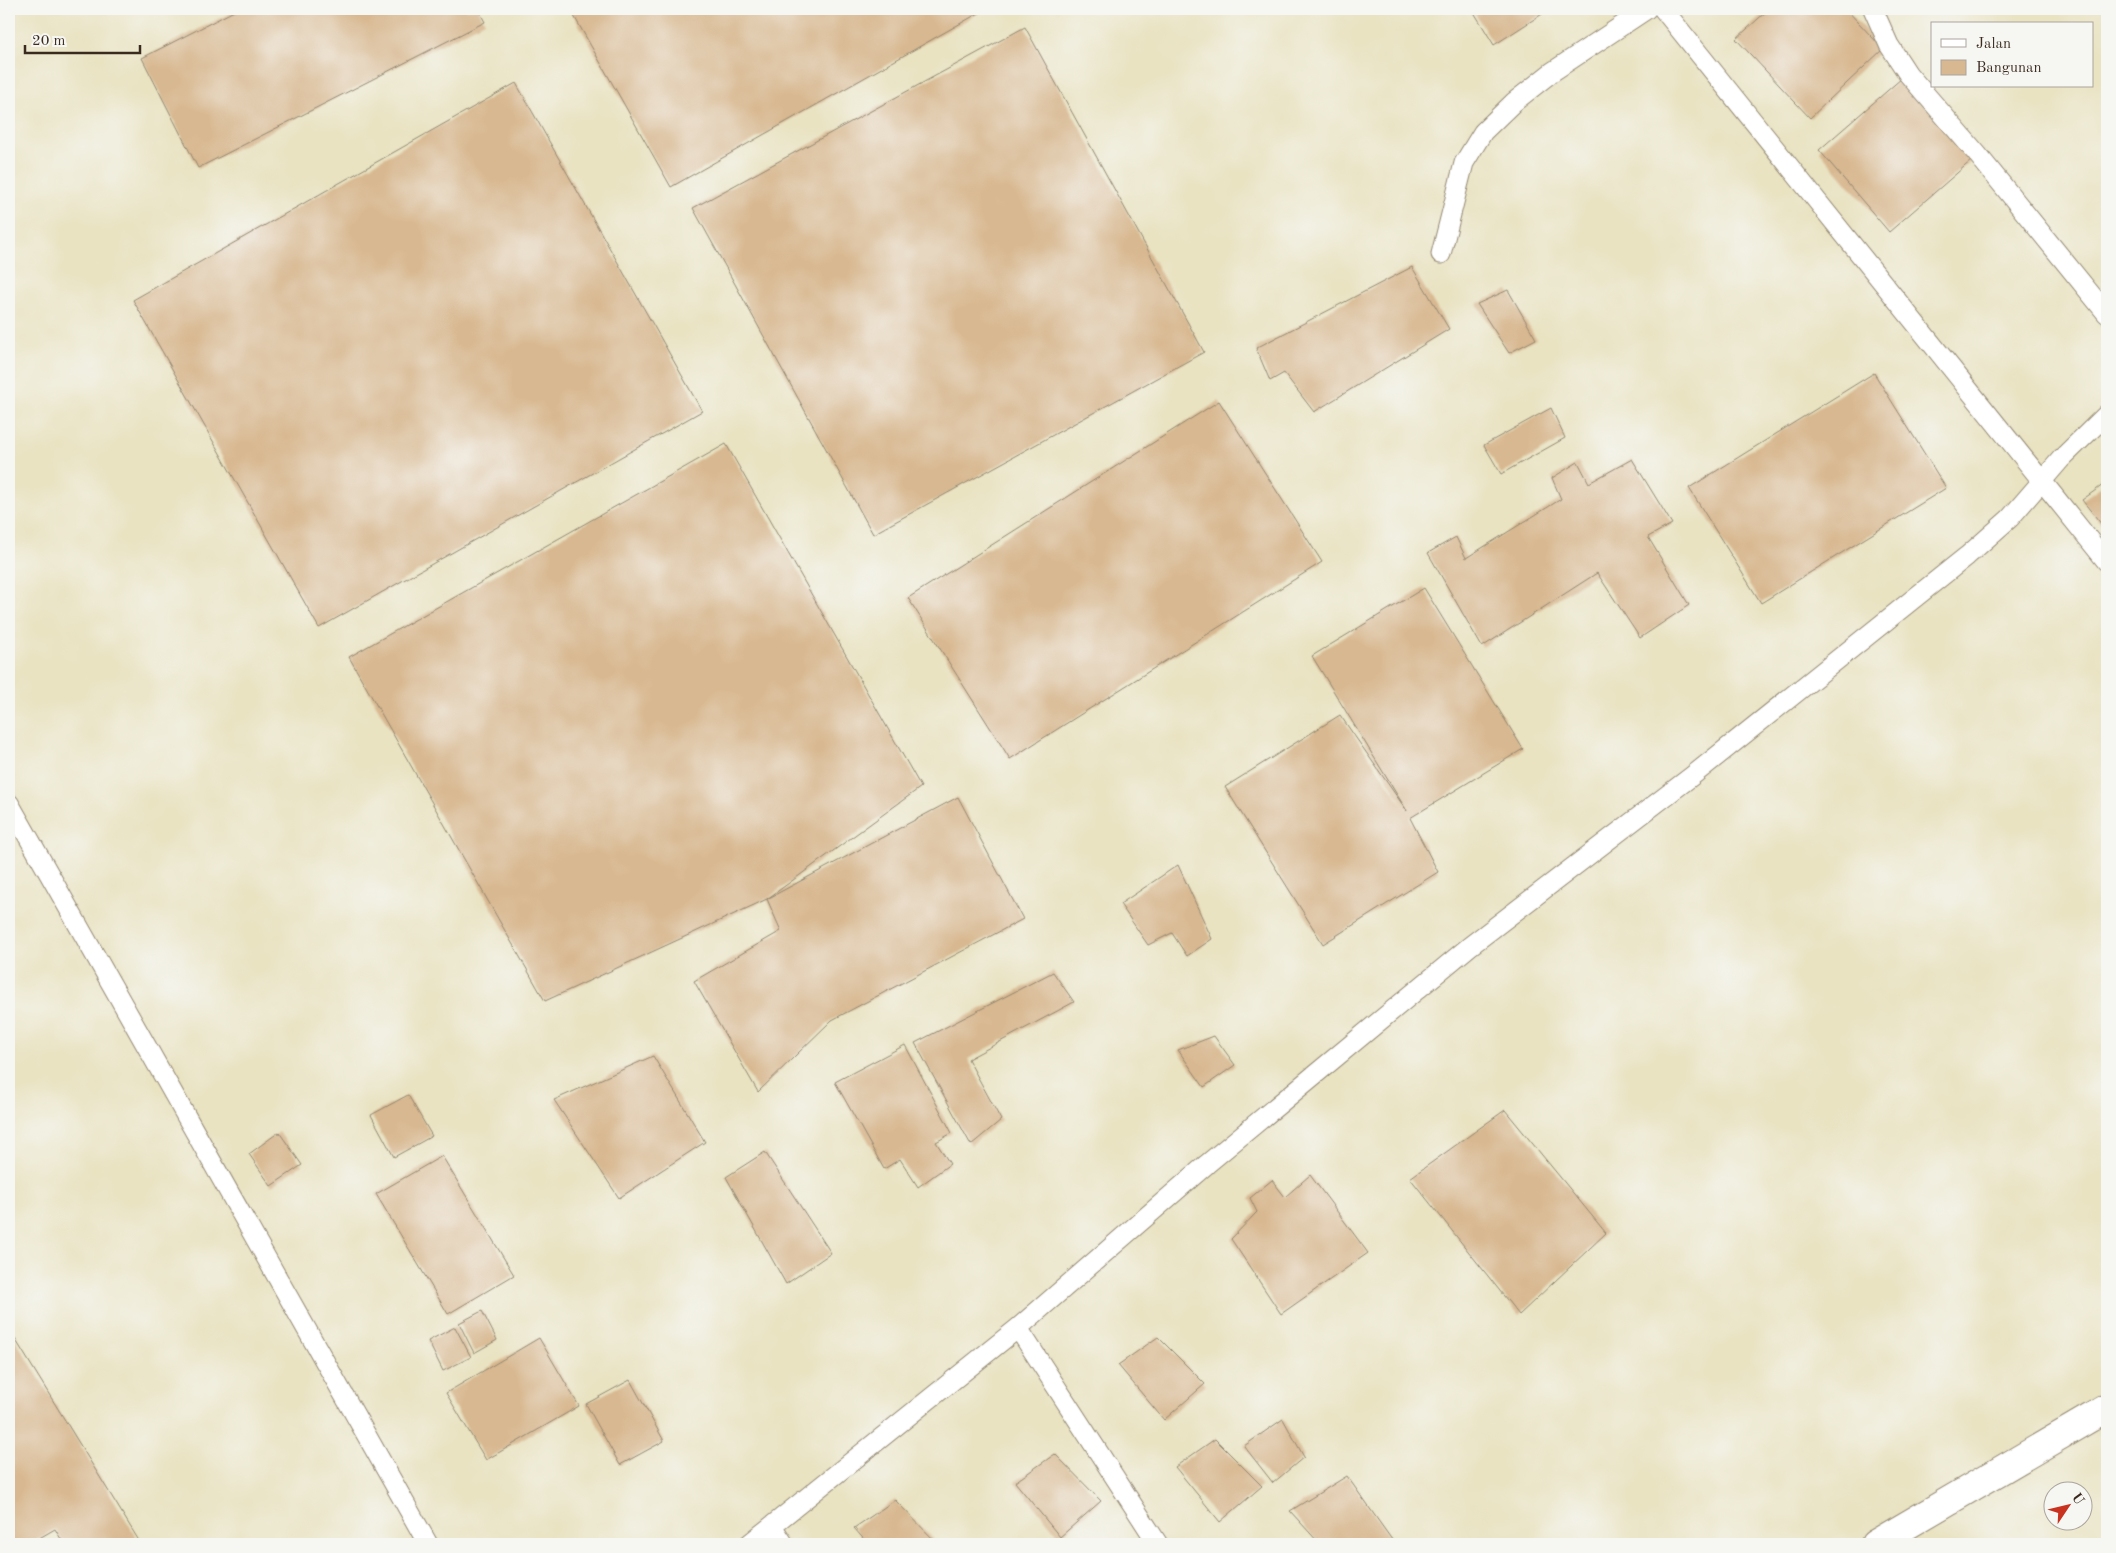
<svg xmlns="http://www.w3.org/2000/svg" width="2116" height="1553" font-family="'Old Standard TT',serif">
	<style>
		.building { fill: #d8b890 }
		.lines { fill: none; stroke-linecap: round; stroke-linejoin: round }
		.lane-casing { stroke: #928670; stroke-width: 21 }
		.street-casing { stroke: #928670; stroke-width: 30 }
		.lane { stroke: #fff; stroke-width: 19 }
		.street { stroke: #fff; stroke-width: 28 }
	</style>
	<rect width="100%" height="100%" fill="#f6f6f2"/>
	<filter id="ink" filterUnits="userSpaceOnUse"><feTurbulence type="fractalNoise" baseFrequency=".02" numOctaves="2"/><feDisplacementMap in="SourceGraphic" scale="10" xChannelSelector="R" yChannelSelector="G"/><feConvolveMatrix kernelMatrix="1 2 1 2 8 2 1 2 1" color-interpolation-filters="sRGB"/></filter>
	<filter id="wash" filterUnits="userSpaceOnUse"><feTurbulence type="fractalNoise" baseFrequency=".0096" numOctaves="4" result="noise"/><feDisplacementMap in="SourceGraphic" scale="20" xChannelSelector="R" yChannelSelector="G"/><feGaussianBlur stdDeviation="1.12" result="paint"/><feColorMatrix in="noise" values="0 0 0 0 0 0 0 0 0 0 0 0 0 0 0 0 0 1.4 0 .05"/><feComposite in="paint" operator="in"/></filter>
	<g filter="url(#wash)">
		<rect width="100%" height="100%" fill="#e9e3c2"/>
		<g id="blocks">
			<path class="building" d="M238,9H478L485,22L198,168L142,58Z
				M570,9H986L671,187Z
				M1472,9H1550L1494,45Z
				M1769,9H1846L1883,49L1810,118L1736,39Z
				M1025,27L1204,352L873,534L693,208Z
				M1902,78L1972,160L1889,232L1819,150Z
				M516,83L702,411L319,628L133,300Z
				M1412,267L1449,329L1314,412L1284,373L1270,381L1256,348Z
				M1508,290L1536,339L1509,353L1477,304Z
				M1874,373L1946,488L1761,603L1689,488Z
				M1219,401L1322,562L1010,759L908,598Z
				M1551,408L1565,438L1501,474L1484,445Z
				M726,444L921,787L767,899L545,1001L349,657Z
				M1632,459L1672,524L1648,537L1689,605L1640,638L1597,573L1482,647L1428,553L1456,537L1466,558L1561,499L1552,478L1578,462L1589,483Z
				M2107,482V531L2082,500Z
				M1424,588L1523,749L1410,818L1438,872L1323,944L1225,787L1340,715L1407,811L1312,656Z
				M958,797L1023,919L832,1020L758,1092L694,981L781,931L767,899Z
				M1178,865L1212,939L1187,956L1172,933L1148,945L1120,904Z
				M1053,972L1074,1002L968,1059L1001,1120L971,1145L915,1043Z
				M1214,1036L1235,1065L1204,1087L1178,1050Z
				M905,1045L952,1133L936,1142L950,1164L918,1187L900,1159L884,1169L835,1082Z
				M653,1056L705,1142L619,1198L554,1100Z
				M408,1095L432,1136L394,1157L371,1115Z
				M1505,1110L1606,1233L1519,1315L1410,1178Z
				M279,1132L302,1165L271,1186L249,1154Z
				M765,1152L831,1253L786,1284L726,1177Z
				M442,1156L514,1275L448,1314L376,1194Z
				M1310,1175L1368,1253L1281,1314L1231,1239L1257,1212L1250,1198L1272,1180L1285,1197Z
				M482,1311L497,1340L474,1353L459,1323Z
				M455,1327L471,1357L443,1371L428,1341Z
				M9,1329L141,1544H64L55,1529L36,1540L39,1544H9Z
				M1158,1337L1205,1384L1164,1420L1118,1365Z
				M539,1338L579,1406L486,1460L446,1393Z
				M630,1380L664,1441L620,1465L586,1404Z
				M1283,1419L1304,1457L1273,1483L1244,1446Z
				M1215,1439L1262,1486L1220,1522L1175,1467Z
				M1055,1454L1101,1501L1060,1537L1015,1482Z
				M1347,1476L1380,1523L1395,1544H1320L1290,1511Z
				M895,1500L938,1544H868L854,1528Z"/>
		</g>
	</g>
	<g filter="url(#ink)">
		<use href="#blocks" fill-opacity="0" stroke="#928670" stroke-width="1"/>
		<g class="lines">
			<g class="lane-casing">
				<path id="lane" d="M1663,9L2107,562
					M1873,9L1889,45L1908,74L1978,155L2107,314
					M1441,254L1464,163L1483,132L1514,102L1552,72L1647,9
					M9,803L428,1544
					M1018,1328L1158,1544
					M772,1526L784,1544
					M749,1544L1018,1328L1207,1164L1470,946L1692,776L1967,556L2010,518L2061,459L2107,414"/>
			</g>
			<g class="street-casing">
				<path id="street" d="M1875,1544L2107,1408"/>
			</g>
			<use href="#lane" class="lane"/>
			<use href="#street" class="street"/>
		</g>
	</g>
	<rect width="2116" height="1553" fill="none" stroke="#f6f6f2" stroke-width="30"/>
	<rect x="1931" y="22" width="162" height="65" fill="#f6f6f2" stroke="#aba49d"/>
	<rect x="1941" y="39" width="25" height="8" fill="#ffffff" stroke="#aba49d"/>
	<text x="1976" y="48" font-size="15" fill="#3b2a1e">Jalan</text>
	<rect x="1941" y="60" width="25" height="15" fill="#d8b890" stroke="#aba49d"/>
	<text x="1976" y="72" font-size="15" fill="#3b2a1e">Bangunan</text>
	<g transform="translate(2068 1506) rotate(55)"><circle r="24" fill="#f6f6f2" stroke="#aba49d"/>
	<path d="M0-4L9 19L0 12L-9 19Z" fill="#c8321e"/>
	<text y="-8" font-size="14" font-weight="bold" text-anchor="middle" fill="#3b2a1e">U</text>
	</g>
	<path d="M25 45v8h115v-8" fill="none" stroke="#3b2a1e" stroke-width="2.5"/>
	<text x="32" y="45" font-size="15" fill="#3b2a1e" stroke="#f6f6f2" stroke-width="4" paint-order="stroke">20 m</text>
</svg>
